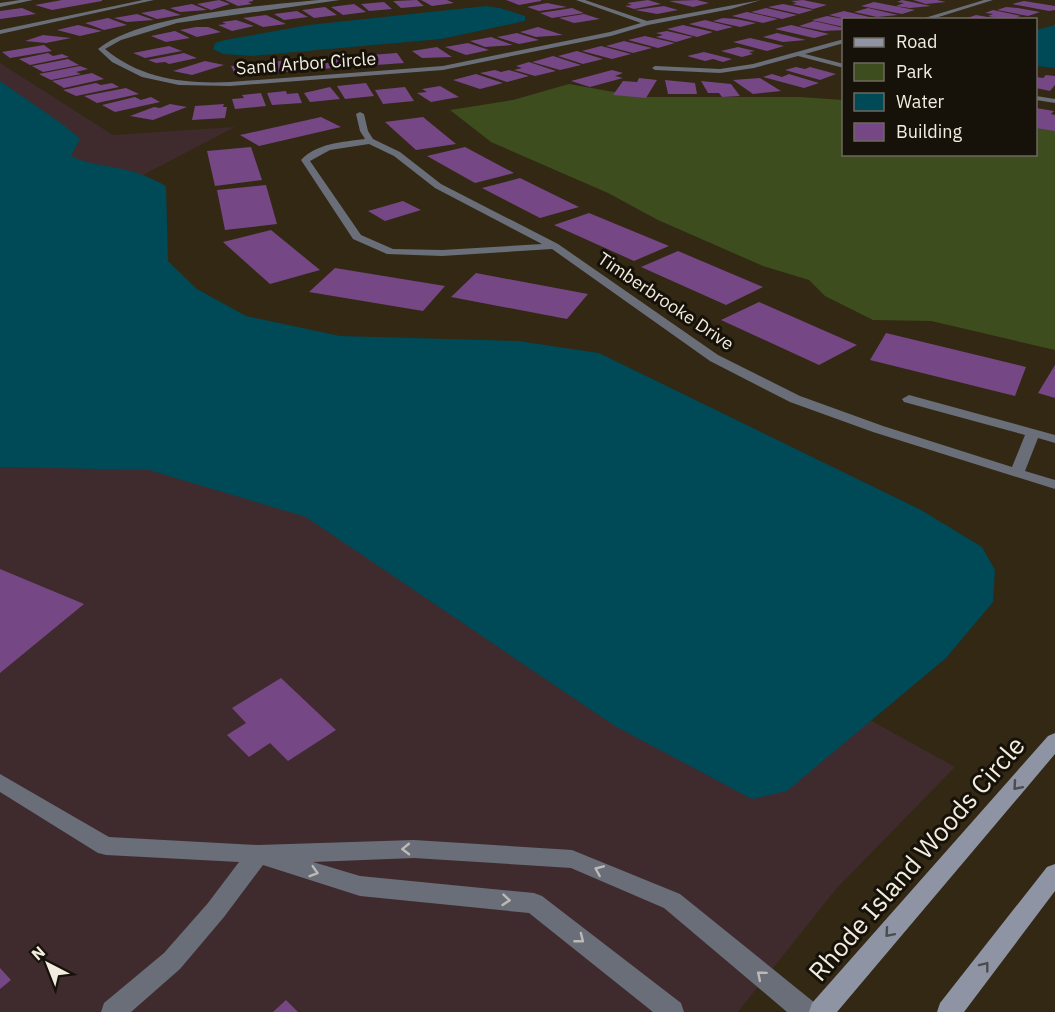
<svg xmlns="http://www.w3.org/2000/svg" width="1055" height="1012" font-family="'IBM Plex Sans',sans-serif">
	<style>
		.commercial { fill: #3f2b2d }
		.green { fill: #3d4d1e }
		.water { fill: #004956 }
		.building { fill: #764785 }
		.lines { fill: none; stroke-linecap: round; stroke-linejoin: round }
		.lane { fill: #6a6e78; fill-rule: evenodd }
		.street { fill: #6a6e78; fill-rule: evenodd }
		.secondary { fill: #8e94a4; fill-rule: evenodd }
		.oneway { stroke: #4c4c4f }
		.oneway2 { stroke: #bcbab6 }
		.labels { text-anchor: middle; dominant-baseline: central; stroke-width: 6; stroke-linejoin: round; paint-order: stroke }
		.far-street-label { font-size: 18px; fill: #f3ece0; stroke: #161209 }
		.near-street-label { font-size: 26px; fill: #f3ece0; stroke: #161209 }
	</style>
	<rect width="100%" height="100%" fill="#322814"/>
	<path class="commercial" d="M0,63L113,135L235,127L9,245L955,767L836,889L738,1012H0Z"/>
	<path class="green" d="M569,84L642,97H800L843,100L844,154H1036V125L1055,129V350L931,321L873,320L825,296L809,280L763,266L658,220L608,193L491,142L450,110L513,100Z"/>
	<path class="water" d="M486,6L500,8L525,16V21L441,39L252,56L223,54L213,49L215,43L225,40L309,25Z
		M1055,25V68L1036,66V30Z
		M0,81L65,126L80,139L71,156C87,164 104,165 122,169C137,172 152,178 166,186L168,261L197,289L246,316L340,336L518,341L599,353L921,510L982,547L995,570L993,602L946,658L787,791L752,799L615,726L306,517L149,470L0,467Z"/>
	<path class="building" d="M62,0H102V1L52,10L35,5Z
		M219,0L230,4L211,10L197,4Z
		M225,0H253V1L248,2L252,4L238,6Z
		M417,0L424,6L401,8L393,1Z
		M421,0H447L454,3L432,6Z
		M506,0H541V1L519,5Z
		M648,0L661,4L634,9L625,6L632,5L627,3Z
		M697,0L709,3L693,7L669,1Z
		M803,0L827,5L813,9L792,4L797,3L791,1Z
		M902,0L931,6L910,8L896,6L904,3L897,2Z
		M913,0H937L946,2L926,4Z
		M1024,1L1055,6V10L1049,11L1012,4Z
		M384,2L392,9L369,11L361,4Z
		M874,2L915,10L902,14L861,6Z
		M547,3L567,7L539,11L527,7Z
		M192,4L207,10L180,12L170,8Z
		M354,4L366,12L343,15L331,7Z
		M783,4L813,10L799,14L768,7Z
		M664,6L678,10L657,14L635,10Z
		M325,7L337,15L314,18L302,10Z
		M1006,7L1018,8L1040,12L1028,16L997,10Z
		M22,8L36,14L0,19V11Z
		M572,8L584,13L552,18L540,13Z
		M766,8L797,15L782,19L751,12Z
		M868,8L898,15L877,17L854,12Z
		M164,9L181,15L157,19L141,13Z
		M993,10L1021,16L1007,20L988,16L993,14L985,13Z
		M297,11L308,17L284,20L274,14Z
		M844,11L878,19V20H850L829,15Z
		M747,12L778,19L763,23L732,16Z
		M137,14L154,20L127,22L114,18Z
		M584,14L600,19L574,23L559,18Z
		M266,15L286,24L263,27L243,18Z
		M976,15L994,18V20L964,19Z
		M827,16L844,19V27L812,20Z
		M108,18L127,25L104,30L85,23Z
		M723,18L736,19L756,23L740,27L713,21Z
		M236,20L254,26L232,31L218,25L226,24L222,22Z
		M705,20L733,27L717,31L689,24Z
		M814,21L844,28V30L824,31L799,26Z
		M78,25L102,31L80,36L57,30Z
		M683,25L713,32L697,37L667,29Z
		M791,25L829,34L814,38L775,29Z
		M196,27H208L221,32L197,37L180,30Z
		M538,27L563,35L536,37L520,32Z
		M175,31L190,38L166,42L151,36Z
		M667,31L693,37L676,42L656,37L663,35L656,33Z
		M517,33L539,40L519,44L497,37Z
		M777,33L806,40L783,42L763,37Z
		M43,35L71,38L46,43L25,41Z
		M645,36L675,43L658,48L628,40Z
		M491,37L513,45L485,47L470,41Z
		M750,38L784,46L767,51L733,42Z
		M624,41L652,48L633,53L606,46Z
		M468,43L489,50L466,55L445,47Z
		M44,45L52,51L10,58L2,52Z
		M169,46L182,51L145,58L133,53Z
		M601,46L631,54L612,59L582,51Z
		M437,47L452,57L422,58L412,51Z
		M738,47L755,51L749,52L753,54L742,57L721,51Z
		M577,51L603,59L583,64L558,56Z
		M704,52L732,59L723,62L713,59L705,61L687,56Z
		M48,53L53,56L62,54L69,57L30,65L19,59Z
		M184,53L197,58L169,64L165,62L156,63L148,60Z
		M397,53L404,63L376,65L370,55Z
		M358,55L363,63H352L354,66L337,68L331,57Z
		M553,56L581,65L560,70L532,62Z
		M68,59L79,65L43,72L32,66Z
		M325,59L332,68L305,71L299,61Z
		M293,60L299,71L271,73L266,62Z
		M205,61L224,65L192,75L173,71Z
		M529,62L556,71L535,76L514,70L522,68L516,66Z
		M259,64L264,73L236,76L231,66Z
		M80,66L88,69L76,72L81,74L51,80L39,74Z
		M796,67L805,69L810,67L836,74L820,80L785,70Z
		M495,70L501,72L509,70L529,76L507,82L480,73Z
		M612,70L623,73L615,76L623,78L590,87L571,81Z
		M92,73L104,79L64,88L52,81Z
		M476,74L503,83L480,89L453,80Z
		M772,74L782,77L789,74L819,83L804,88L763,77Z
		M1046,75L1055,76V85L1050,91L1036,88V77L1043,78Z
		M639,78L657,80L646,98L613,95L623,81L637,82Z
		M760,78L781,91L753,94L733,80Z
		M665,80L695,83L697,94H668Z
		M701,81L731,84L740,96L722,97L719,93H708Z
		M96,83L101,85L112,83L119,87L76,96L63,90Z
		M366,83L374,96L345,99L337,86Z
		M440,86L459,97L431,102L417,93L427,92L422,89Z
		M330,87L340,99L310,102L304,93Z
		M405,87L414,101L383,104L375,90Z
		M126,88L139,94L97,103L84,96Z
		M286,91L287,94L298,93L302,103L272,105L267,93Z
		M261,93L266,106L235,109L232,99L244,98L242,95Z
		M135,97L141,100L151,97L160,102L115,112L102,105Z
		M170,104L187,107L153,120L130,116L154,107L160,108Z
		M224,104L223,107H227L225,118L192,120L195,106Z
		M1036,108L1054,111L1051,114L1055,115V131L1036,128Z
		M321,117L341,127L259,146L240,135Z
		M423,117L456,144L416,150L385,122Z
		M251,147L262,180L215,186L207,151Z
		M465,147L514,173L475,183L427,156Z
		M520,178L579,207L540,218L482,188Z
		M266,185L277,224L225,230L217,190Z
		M403,201L421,210L385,221L368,211Z
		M589,213L669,246L634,261L554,225Z
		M271,230L320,270L270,284L223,242Z
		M678,251L763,287L726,305L641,267Z
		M335,268L445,286L423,311L309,292Z
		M476,273L588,294L567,319L451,297Z
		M759,302L857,345L819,365L721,320Z
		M886,333L1026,367L1015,396L870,360Z
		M1055,365V398L1038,393Z
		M0,569L84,604L0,673Z
		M281,678L336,730L288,761L270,743L249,757L227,735L246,723L232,708Z
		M0,968L11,980L0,989Z
		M286,1000L298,1012H273Z"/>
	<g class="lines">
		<path class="lane" d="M360,112L364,114L368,131L373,139L400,152L441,184L558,244L718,355L800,396L883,426L1012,467L1025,435L904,402L902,399L909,395L1055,435V443L1038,438L1025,471L1055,480V489L873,432L790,402L710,361L552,249L442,256L387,254L353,239L301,160C317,143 343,142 365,139L360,131L356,114ZM369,144L394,156L435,188L542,244L442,250L393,249L361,235L310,161L330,150Z"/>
		<path class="street" d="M20,0H33L0,7V3Z
			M143,0H154L0,34V30Z
			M319,0H340L177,23L121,40L105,49C141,79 184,84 230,82L443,66L610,32L641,23L576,0H585L647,21L761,0L731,9L648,25L611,36L443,70L230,86L179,85L142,77L112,62L98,49C139,15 265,5 319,0Z
			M984,0H993L929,20H918Z
			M844,39V43L805,54L844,64V68L798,56L754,68L720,73L655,70L652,68L655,66L720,69L753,64Z
			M1036,96L1055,99V103L1036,100Z
			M0,774L109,837L258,845L414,840L572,850L680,894L815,1003L818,1012H787L664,908L571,868L414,858L313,862L360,876L534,893L542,896L681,1003L684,1012H653L529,913L360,896L263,865L224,917L180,969L131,1012H101L104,1003L164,953L208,903L239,862L106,855L98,853L0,792Z"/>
		<path class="secondary" d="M1055,733V754L837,1012H809L812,1003L1048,736Z
			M1055,864V891L964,1012H937L940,1003L1047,867Z"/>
	</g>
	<defs><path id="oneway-chevron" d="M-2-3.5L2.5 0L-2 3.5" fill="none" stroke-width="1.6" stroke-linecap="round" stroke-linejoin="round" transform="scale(1.5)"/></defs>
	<g class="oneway">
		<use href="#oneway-chevron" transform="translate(1017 786) rotate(131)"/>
		<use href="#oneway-chevron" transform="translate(889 933) rotate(131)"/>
		<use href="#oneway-chevron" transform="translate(985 966) rotate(-52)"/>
	</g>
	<g class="oneway2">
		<use href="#oneway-chevron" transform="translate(406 849) rotate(179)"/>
		<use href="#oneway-chevron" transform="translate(599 870) rotate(-157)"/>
		<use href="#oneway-chevron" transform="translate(314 872) rotate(17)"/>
		<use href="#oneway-chevron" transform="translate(506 900) rotate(5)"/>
		<use href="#oneway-chevron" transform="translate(580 939) rotate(38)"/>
		<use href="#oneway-chevron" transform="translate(761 975) rotate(-140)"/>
	</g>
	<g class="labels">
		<g class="far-street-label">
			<text transform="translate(306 63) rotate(-4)">Sand Arbor Circle</text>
			<text transform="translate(666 301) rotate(34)">Timberbrooke Drive</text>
		</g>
		<g class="near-street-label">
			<text transform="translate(916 858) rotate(-49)">Rhode Island Woods Circle</text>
		</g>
	</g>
	<rect x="842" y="18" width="195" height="138" fill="#161209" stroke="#6e695f" stroke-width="1.5"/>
	<rect x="854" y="38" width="30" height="9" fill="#8e94a4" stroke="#6e695f" stroke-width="1.5"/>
	<text x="896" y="48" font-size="18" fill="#f3ece0">Road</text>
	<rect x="854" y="63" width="30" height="18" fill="#3d4d1e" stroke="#6e695f" stroke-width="1.5"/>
	<text x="896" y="78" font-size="18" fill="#f3ece0">Park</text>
	<rect x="854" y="93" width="30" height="18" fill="#004956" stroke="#6e695f" stroke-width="1.5"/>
	<text x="896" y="108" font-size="18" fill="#f3ece0">Water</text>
	<rect x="854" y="123" width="30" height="18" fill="#764785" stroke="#6e695f" stroke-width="1.5"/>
	<text x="896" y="138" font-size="18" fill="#f3ece0">Building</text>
	<g transform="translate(48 964) rotate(318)" stroke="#161209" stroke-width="4.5" paint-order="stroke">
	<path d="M0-4.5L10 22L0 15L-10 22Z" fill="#f3ece0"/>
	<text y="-9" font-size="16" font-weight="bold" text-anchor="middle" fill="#f3ece0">N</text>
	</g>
</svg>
